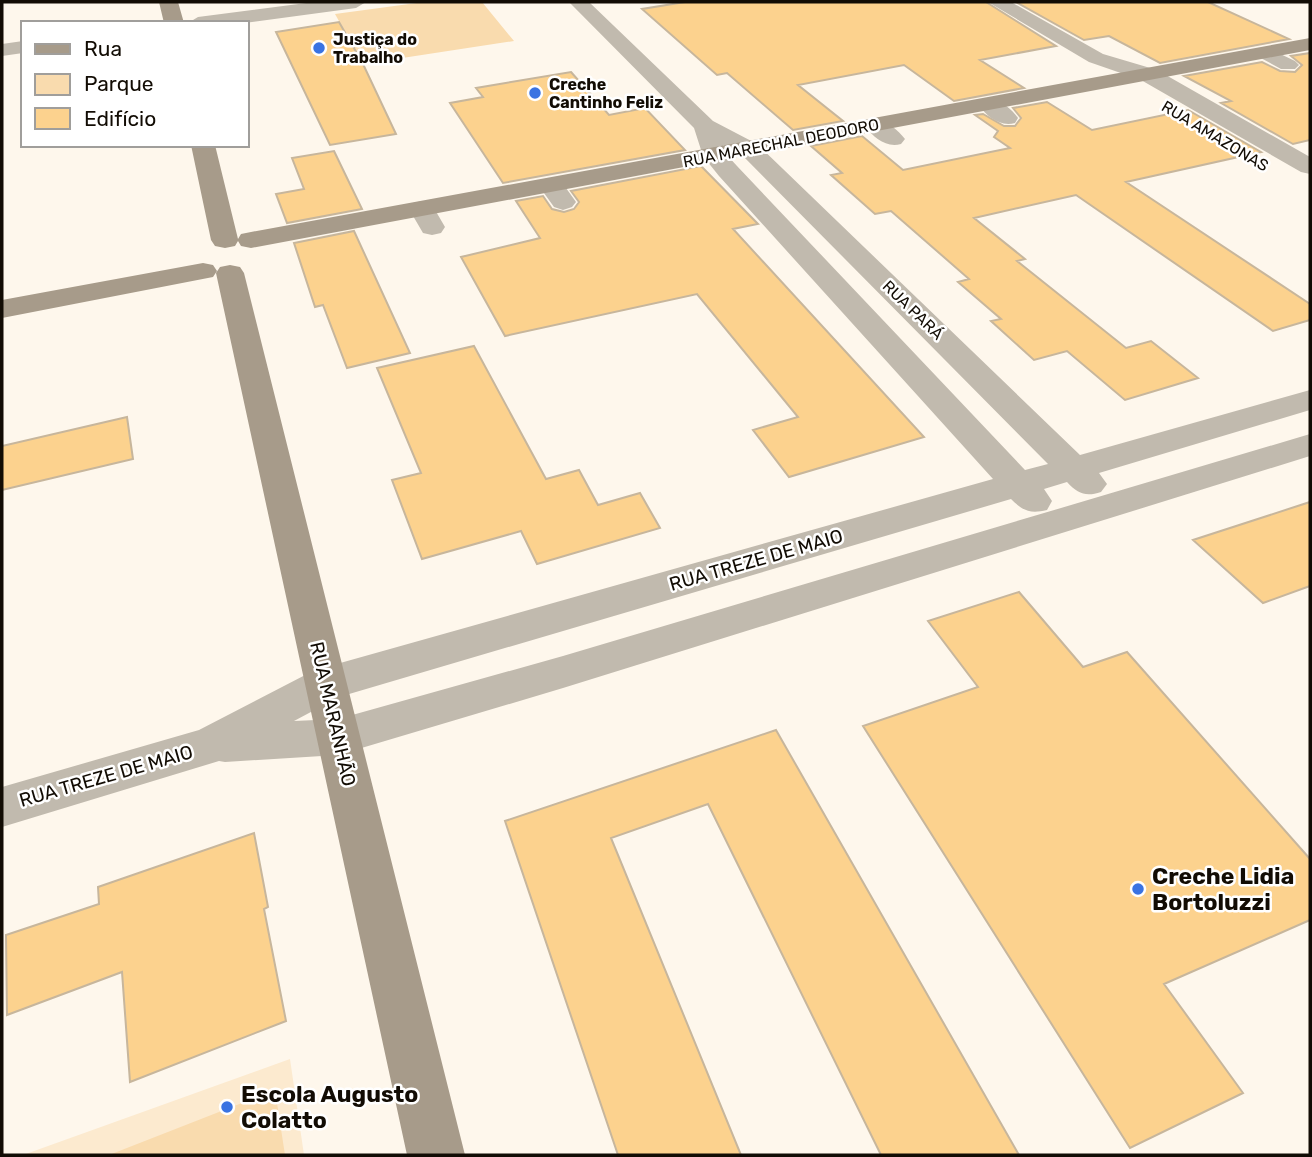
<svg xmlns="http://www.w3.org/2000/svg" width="1312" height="1157" font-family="Rubik,sans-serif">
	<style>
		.built { fill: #fceacf }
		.green { fill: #f9dbae }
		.building { fill: #fcd28e; stroke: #c7b69c; stroke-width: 2 }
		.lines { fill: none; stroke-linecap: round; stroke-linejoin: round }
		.street { fill: #c1baae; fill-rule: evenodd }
		.secondary { fill: #a79b8a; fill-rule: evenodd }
		.poi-dot { fill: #3a73e2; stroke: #fff; stroke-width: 2.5 }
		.labels { text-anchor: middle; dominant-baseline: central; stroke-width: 5; stroke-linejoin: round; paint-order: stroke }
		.far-poi-label { font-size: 16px; font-weight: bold; fill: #120c04; stroke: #fff; text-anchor: start }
		.far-street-label { font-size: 16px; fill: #120c04; stroke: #fff }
		.street-label { font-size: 19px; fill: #120c04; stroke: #fff }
		.near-poi-label { font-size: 23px; font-weight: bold; fill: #120c04; stroke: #fff; text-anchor: start }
	</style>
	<rect width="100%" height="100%" fill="#fef7ec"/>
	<path class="built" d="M290,1059L304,1155H23Z"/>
	<path class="green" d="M424,2H482L514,41L363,64L335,14Z
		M275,1090L285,1155H109Z"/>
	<path class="building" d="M685,2H986L1056,46L980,60L1024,88L954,101L904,65L798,85L843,121L793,130L727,73L717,75L642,9Z
		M1016,2H1208L1289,39L1160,63L1109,36L1084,40Z
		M339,22L363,64L396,134L330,145L276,32Z
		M1310,53V140L1293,144L1221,103L1231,101L1184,76L1262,62L1280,71L1295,72L1302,65L1291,56Z
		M571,72L609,115L645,108L685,150L503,183L450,103L483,97L476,88Z
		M1047,102L1092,130L1188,110L1261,152L1126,182L1310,304V320L1273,331L1076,195L974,218L1025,259L1017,261L1126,348L1151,341L1198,378L1125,400L1067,351L1034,360L991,321L1001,319L958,282L969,279L891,211L875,214L831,175L842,173L811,146L862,136L903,170L1010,148L994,137L998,131L975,115L983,114L1004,126H1015L1021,118L1013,108Z
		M334,151L362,209L287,223L276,194L304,189L292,158Z
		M701,166L758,224L733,229L924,437L789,477L753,430L798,417L697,294L505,336L461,257L540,238L516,201L543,196L552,209L564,212L574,209L579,202L571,191Z
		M354,231L410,353L347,368L323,305L315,307L294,243Z
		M474,346L546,479L579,470L598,505L640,493L660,528L537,564L521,531L422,559L392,480L421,473L377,368Z
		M127,417L133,459L2,490V446Z
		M1310,502V586L1263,603L1193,540Z
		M1019,592L1083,667L1127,652L1310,859V920L1164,984L1243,1093L1130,1148L863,726L978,687L928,621Z
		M776,730L796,765L1019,1155H881L708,804L611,838L741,1155H618L505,821Z
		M254,833L268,907L264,909L286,1021L130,1082L122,972L7,1015L6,935L99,904L98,887Z"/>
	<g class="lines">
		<path class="street" d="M314,2H366L356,8L244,23H188L198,17Z
			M569,2H589L713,121L757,144L1080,455L1310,390V410L1099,473L1107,484L1101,492C1086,497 1078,494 1067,482L1044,489L1052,501L1047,510C1030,514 1023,511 1011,499L339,697L294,721L338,719L563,656L1310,434V456L563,688L338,755L225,762L219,761L2,827V787L199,730L311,672L326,667L993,479L719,176L703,156L694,128ZM723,145L741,154L1048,464L1025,470L737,166L726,154Z
			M988,2H1011L1103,54L1157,70L1310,157V174L1301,172L1141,80L1089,62Z
			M23,41V53L2,56V44Z
			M1266,47L1295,61L1299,65L1295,69H1281L1259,57L1256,53L1259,49Z
			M990,98C1001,101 1012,109 1018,118L1015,123C1000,127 987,117 979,105L982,100Z
			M877,119C888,122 898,130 905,139L901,144C886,148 874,138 865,126L869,121Z
			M552,178L561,181L576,202L572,207L563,210L554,207L539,186L543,181Z
			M422,201L431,203L445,227L441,233L432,235L423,233L409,209L413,203Z"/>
		<path class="secondary" d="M159,2H178L184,23H164Z
			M1310,38V50L251,248L241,246L238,241L235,246L225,248L215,246L211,240L191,145H215L238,239L241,234L251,232Z
			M203,263L213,265L217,271L213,277L2,318V300Z
			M230,265L240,267L244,273L465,1155H407L216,273L220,267Z"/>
	</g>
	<g class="poi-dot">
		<circle cx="319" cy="48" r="7"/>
		<circle cx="535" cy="93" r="7"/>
		<circle cx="1138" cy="889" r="7"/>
		<circle cx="227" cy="1107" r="7"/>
	</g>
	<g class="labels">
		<g class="far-poi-label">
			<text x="333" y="39">Justiça do<tspan x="333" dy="18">Trabalho</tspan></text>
			<text x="549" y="84">Creche<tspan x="549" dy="18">Cantinho Feliz</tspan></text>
		</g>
		<g class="far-street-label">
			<text transform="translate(1215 136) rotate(31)">RUA AMAZONAS</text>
			<text transform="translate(781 143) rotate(-11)">RUA MARECHAL DEODORO</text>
			<text transform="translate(913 310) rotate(44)">RUA PARÁ</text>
		</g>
		<g class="street-label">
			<text transform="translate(756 560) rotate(-16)">RUA TREZE DE MAIO</text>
			<text transform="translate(333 714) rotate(77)">RUA MARANHÃO</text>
			<text transform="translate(106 776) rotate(-16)">RUA TREZE DE MAIO</text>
		</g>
		<g class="near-poi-label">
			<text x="1152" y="876">Creche Lidia<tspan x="1152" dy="26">Bortoluzzi</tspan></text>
			<text x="241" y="1094">Escola Augusto<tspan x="241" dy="26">Colatto</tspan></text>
		</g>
	</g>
	<rect width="1312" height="1157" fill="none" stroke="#120c04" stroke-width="7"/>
	<rect x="21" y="21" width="228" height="126" fill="#ffffff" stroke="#a09e9b" stroke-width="2"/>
	<rect x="35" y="44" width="35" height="10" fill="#a79b8a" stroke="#a09e9b" stroke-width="2"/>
	<text x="84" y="56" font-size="21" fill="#120c04">Rua</text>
	<rect x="35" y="74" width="35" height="21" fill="#f9dbae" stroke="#a09e9b" stroke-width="2"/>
	<text x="84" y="91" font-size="21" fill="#120c04">Parque</text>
	<rect x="35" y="108" width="35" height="21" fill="#fcd28e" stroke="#a09e9b" stroke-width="2"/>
	<text x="84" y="126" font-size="21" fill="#120c04">Edifício</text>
</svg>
